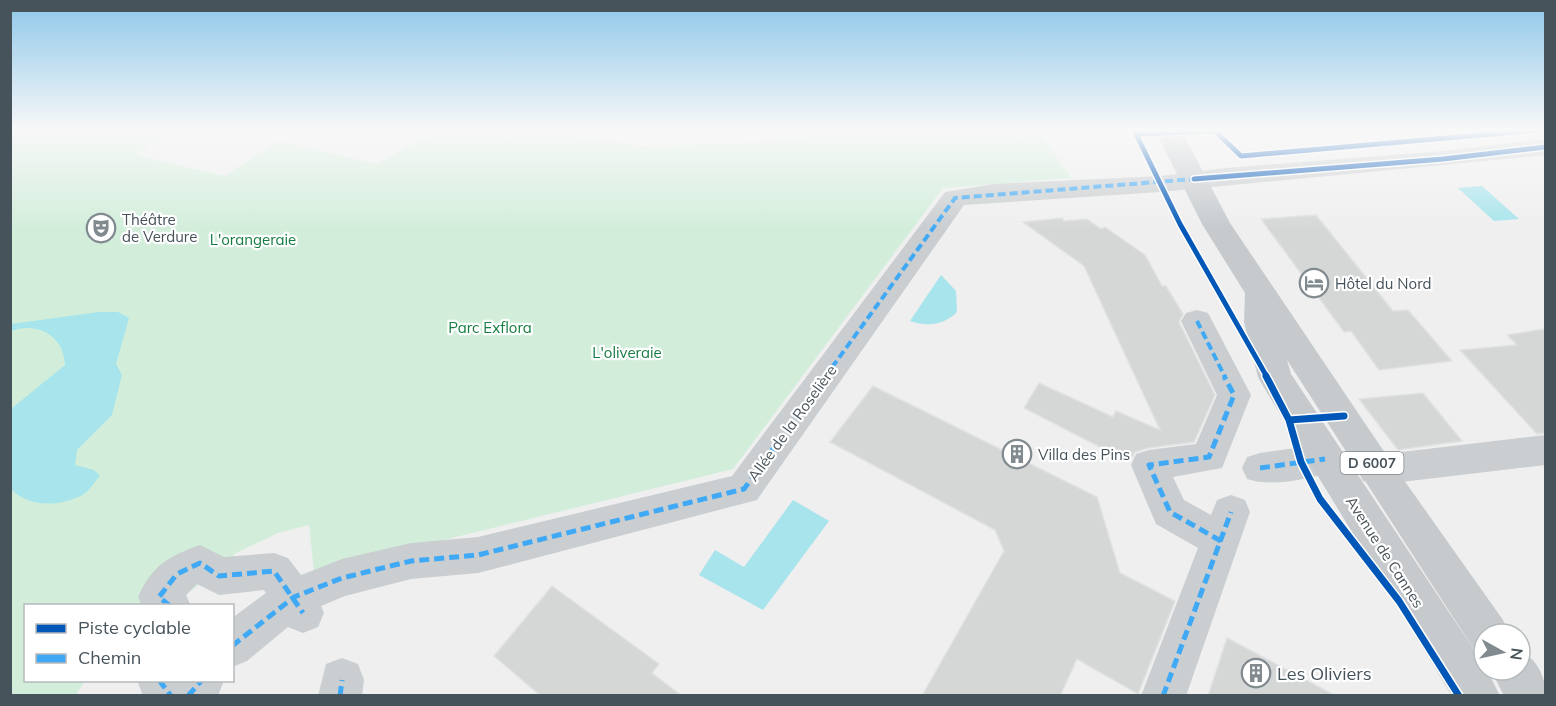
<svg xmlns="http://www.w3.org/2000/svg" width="1556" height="706" font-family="Mulish,sans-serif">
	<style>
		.green { fill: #d2eedb }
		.water { fill: #a7e4ec }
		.building { fill: #d5d7d7; stroke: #e0e1e2; stroke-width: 1.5 }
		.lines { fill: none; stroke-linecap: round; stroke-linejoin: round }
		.minor { fill: #caced0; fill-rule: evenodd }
		.major { fill: #c6cacd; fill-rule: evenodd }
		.quiet-far1 { stroke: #3fa9f5; stroke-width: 4; stroke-dasharray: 8 4; stroke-linecap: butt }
		.quiet { stroke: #3fa9f5; stroke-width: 5; stroke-dasharray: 10 5; stroke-linecap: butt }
		.cycleway-far1-casing { stroke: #fff; stroke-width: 8 }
		.cycleway-casing { stroke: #fff; stroke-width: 10 }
		.cycleway-far1 { stroke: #0057b8; stroke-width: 5 }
		.cycleway { stroke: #0057b8; stroke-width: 7 }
		.labels { text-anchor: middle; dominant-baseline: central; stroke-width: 4.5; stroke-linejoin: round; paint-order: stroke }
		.shield { fill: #fff; stroke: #7e878c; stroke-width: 1.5 }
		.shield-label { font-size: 14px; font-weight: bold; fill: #46535b }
		.poi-label { font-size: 15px; fill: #46535b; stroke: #fff; text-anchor: start }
		.park-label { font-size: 15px; fill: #177c41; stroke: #fff }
		.street-label { font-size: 15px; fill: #46535b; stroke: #fff }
		.near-poi-label { font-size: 18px; fill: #46535b; stroke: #fff; text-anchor: start }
	</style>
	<rect width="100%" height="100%" fill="#efefef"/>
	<path class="green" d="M11,130H173L135,155L225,176L278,141L377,164L438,130H541L640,146L753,143L843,130H1038L1071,178L943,188L733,469L314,572L309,525L278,533L236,553L174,605L26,606V680L85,681L76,695H11Z"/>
	<path class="water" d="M1482,186L1519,219L1494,221L1458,188Z
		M941,275L956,291L957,312C944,325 928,327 910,321Z
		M99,312H118L129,318L116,364L122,375L112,415L77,450L75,465L94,470L100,476C95,481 90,490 84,494C61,507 29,508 11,489V409L65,365C64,336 38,321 11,331V324Z
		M793,500L829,521L763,610L699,575L715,550L744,567Z"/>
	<path class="building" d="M1316,215L1393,311L1408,310L1452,361L1379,370L1351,331L1344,332L1261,219Z
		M1062,218L1064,221L1087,219L1101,229L1105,227L1145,255L1162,286H1166L1183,314L1179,322L1215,395L1194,442L1148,448L1135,452L1131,459L1125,460L1024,408L1039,383L1113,417L1116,411L1160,430L1084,266L1023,222Z
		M1545,329V433L1537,434L1460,350L1517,345L1507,335Z
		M873,386L1097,497L1120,573L1175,601L1138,694L1077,659L1060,696H922L1004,551L995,530L830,442Z
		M1423,393L1462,441L1398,450L1359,399Z
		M552,586L659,664L652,673L682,696H541L494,656Z
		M1227,638L1248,649L1336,696H1208Z"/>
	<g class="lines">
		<path class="minor" d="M1546,139V155L1160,192L964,205L757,500L478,573L411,579L345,596L321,606L324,613L318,627L303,633L288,627L247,661L232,667V618L266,593L264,590L219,595L197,584L186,595L191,606H142L138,597C152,565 169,556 200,545L224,557L274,553L288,558L301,575L342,559L411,543L478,537L732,476L945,192L994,184L1160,176L1225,168L1443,151Z
			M1197,310L1208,313L1251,395L1222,468L1173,477L1184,500L1211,515L1217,500L1231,495L1245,500L1250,512L1186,696H1141L1198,548L1156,524L1131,465L1136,454L1149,450L1196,444L1217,395L1181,321L1186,313Z
			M1546,435V465L1376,485L1363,481L1357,470L1363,459L1376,455Z
			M1325,444L1338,448L1343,459L1338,470C1313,478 1272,488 1247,479L1242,468L1247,457L1260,453Z
			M342,658L358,664L364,680L362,696H318L326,664Z
			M137,680H224L218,696H143Z"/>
		<path class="major" d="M1155,130H1181L1230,223L1389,459L1503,620L1509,634H1484V653L1473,648L1287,360L1291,374L1484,665V670H1487L1500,696H1452L1263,386L1258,377L1244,322L1245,293L1202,224Z
			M1520,651C1537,658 1546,678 1546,696H1504L1491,670H1520Z"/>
		<path class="quiet-far1" d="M1197,321L1225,377
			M825,377L955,198L1194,179"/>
		<path class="quiet" d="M1260,468L1325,459
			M1221,541L1170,512L1149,465L1209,457L1234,395L1224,376
			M170,606L159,597L177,574L200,563L219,576L274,571L303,613
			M232,646L294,597L342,578L411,561L478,555L744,489L826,376
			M159,680L171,696
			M188,696L202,680
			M340,696L342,680
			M1163,696L1231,512"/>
		<g class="cycleway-far1-casing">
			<path id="cycleway-far1" d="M613,130H778
				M1134,130L1180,224L1267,377
				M1137,134L1215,131L1241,156L1537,130
				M1194,179L1443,159L1546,147"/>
		</g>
		<g class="cycleway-casing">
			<path id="cycleway" d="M1266,376L1289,420L1344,416
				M1289,420L1301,462L1320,499L1399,601L1459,696"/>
		</g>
		<use href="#cycleway-far1" class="cycleway-far1"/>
		<use href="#cycleway" class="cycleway"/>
	</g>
	<linearGradient id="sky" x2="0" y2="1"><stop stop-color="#8ec7ea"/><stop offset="0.57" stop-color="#f8f8f8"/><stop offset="1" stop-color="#f8f8f8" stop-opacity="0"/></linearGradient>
	<rect width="1556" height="229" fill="url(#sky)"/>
	<defs>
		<g id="theatre-ring" transform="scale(1.5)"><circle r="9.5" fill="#fff" stroke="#818a8f" stroke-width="1.5"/><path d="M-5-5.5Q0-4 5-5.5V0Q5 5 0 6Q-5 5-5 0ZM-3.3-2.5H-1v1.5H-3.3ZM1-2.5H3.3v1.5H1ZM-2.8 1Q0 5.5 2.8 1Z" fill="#818a8f"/></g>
		<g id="hotel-ring" transform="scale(1.5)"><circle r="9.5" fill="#fff" stroke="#818a8f" stroke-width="1.5"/><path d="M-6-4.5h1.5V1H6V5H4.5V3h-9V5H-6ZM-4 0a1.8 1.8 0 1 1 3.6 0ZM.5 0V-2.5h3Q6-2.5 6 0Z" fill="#818a8f"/></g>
		<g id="building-ring" transform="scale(1.5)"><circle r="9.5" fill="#fff" stroke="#818a8f" stroke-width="1.5"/><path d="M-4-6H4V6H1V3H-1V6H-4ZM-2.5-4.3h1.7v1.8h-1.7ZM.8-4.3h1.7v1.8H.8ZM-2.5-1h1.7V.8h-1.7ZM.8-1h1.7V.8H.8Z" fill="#818a8f"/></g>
	</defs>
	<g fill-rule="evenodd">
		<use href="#theatre-ring" x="101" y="228"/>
		<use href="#hotel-ring" x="1314" y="283"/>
		<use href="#building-ring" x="1017" y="454"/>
		<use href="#building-ring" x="1256" y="673"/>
	</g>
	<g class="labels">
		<rect class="shield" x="1340.5" y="452" width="63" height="22" rx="4.5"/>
		<g class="shield-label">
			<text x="1372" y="463">D 6007</text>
		</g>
		<g class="poi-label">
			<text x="122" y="219">Théâtre<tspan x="122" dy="17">de Verdure</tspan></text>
			<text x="1335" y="283">Hôtel du Nord</text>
			<text x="1038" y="454">Villa des Pins</text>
		</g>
		<g class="park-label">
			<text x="253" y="239">L'orangeraie</text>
			<text x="490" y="327">Parc Exflora</text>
			<text x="627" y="352">L'oliveraie</text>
		</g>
		<g class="street-label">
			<text transform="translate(792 423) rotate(-54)">Allée de la Roselière</text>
			<text transform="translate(1385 552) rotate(57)">Avenue de Cannes</text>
		</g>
		<g class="near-poi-label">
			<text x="1277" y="673">Les Oliviers</text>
		</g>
	</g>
	<rect width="1556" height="706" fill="none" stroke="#46535b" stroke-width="24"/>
	<rect x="24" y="604" width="210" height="78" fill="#ffffff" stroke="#b5babd" stroke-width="1.5"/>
	<rect x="36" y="624" width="30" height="9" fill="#0057b8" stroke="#b5babd" stroke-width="1.5"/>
	<text x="78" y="634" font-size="18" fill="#46535b">Piste cyclable</text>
	<rect x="36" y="654" width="30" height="9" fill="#3fa9f5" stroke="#b5babd" stroke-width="1.5"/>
	<text x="78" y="664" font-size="18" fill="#46535b">Chemin</text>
	<g transform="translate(1502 652) rotate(98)"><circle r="28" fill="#ffffff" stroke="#b5babd" stroke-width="1.5"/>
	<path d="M0-4.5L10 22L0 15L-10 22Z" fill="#818a8f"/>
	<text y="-9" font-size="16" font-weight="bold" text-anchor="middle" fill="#46535b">N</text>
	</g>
</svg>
